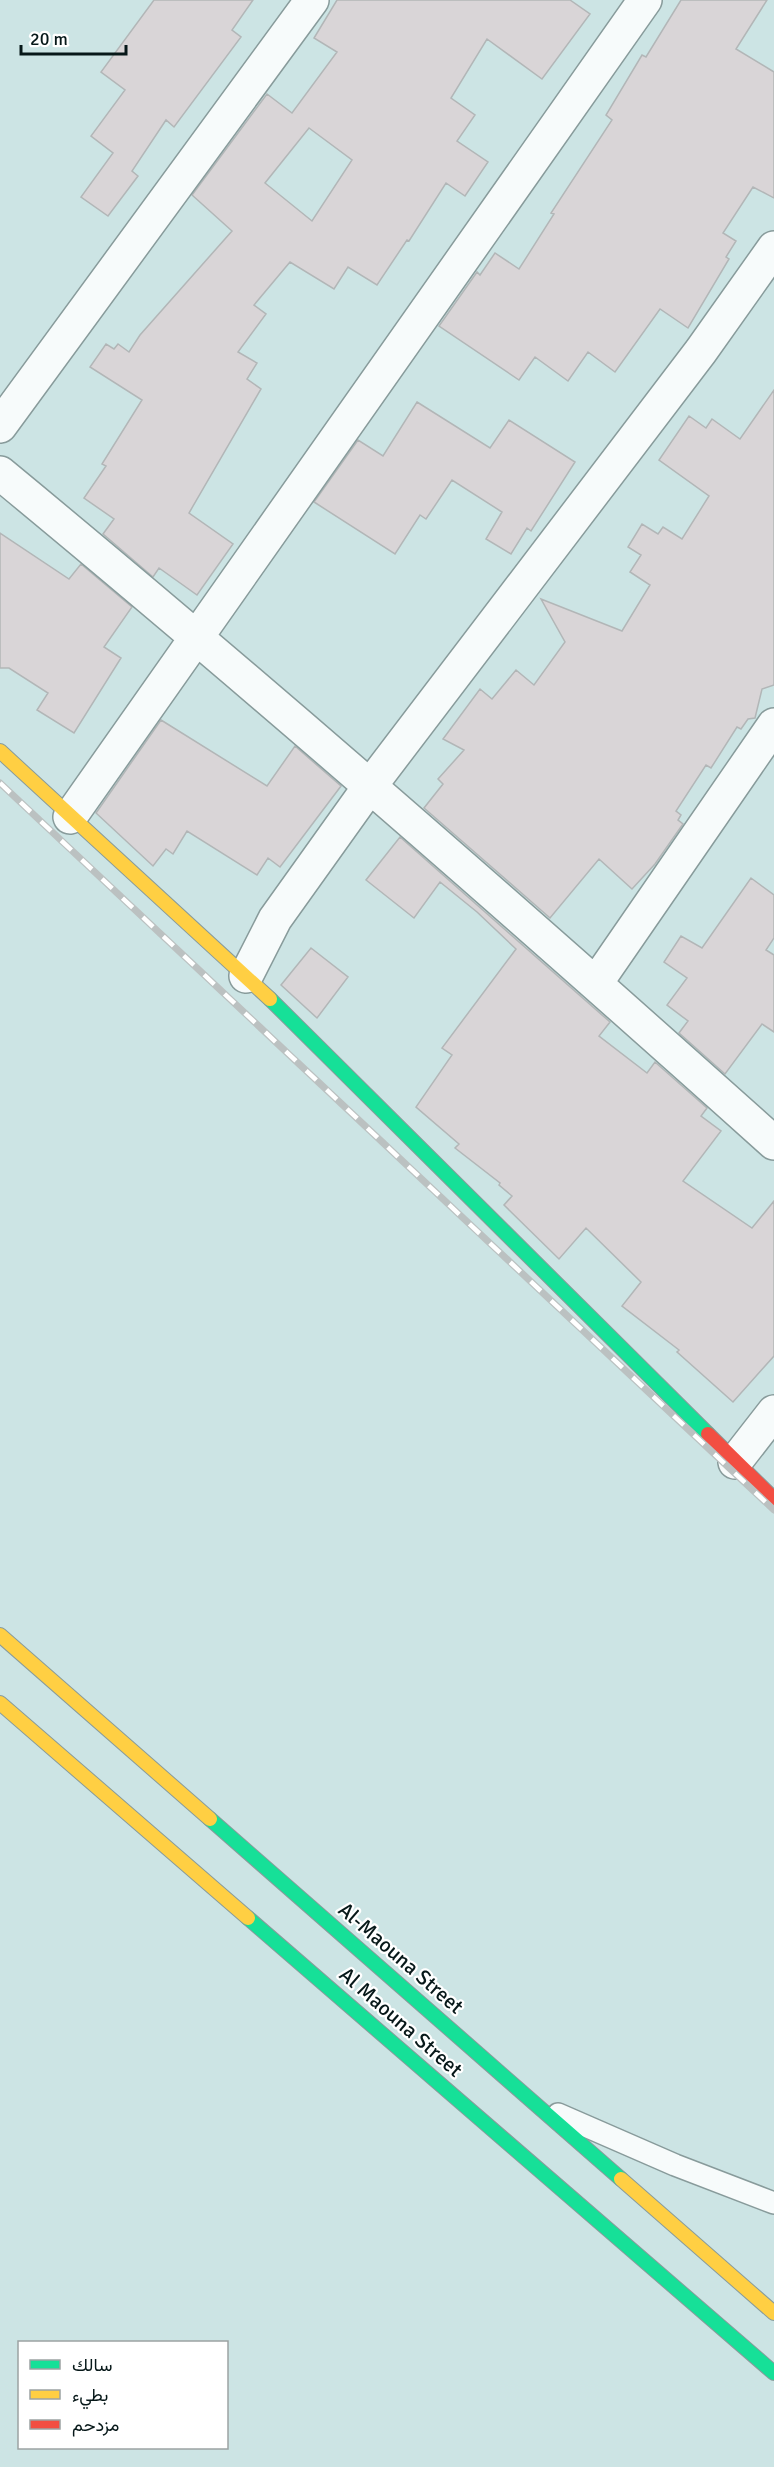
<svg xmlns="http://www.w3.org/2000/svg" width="774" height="2467" font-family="Signika,Vazirmatn,sans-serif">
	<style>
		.building { fill: #d9d5d7; stroke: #b2b6b7; stroke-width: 1.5; fill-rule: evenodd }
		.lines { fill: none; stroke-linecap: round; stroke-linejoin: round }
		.lane-casing { stroke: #889b9b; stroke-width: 24 }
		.street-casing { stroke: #889b9b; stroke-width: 36 }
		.fast-casing { stroke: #889b9b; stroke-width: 16 }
		.slow-casing { stroke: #889b9b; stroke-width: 16 }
		.jam-casing { stroke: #889b9b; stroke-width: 16 }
		.lane { stroke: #f7fbfb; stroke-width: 21 }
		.street { stroke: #f7fbfb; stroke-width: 33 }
		.fast { stroke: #16e098; stroke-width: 14 }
		.slow { stroke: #ffcf43; stroke-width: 14 }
		.jam { stroke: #f24e42; stroke-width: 14 }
		.rail-casing { stroke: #bbc1c1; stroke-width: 7 }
		.rail { stroke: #fff; stroke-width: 4.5; stroke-dasharray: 14; stroke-linecap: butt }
		.labels { text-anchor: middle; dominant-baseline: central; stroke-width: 4.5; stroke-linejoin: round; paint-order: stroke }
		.street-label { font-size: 21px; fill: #071819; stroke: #fff }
	</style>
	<rect width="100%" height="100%" fill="#cce4e4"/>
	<path class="building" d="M154,0H253L232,30L241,37L174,127L166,120L132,171L138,176L108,216L81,197L113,153L91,136L125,90L101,72Z
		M337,0H570L590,14L542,79L487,39L451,98L475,115L457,141L488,162L465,196L446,183L409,241L407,240L377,285L348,267L334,289L290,262L254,305L266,314L238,352L257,363L247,379L261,389L189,513L233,544L197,595L159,568L153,577L103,534L114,519L84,498L106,466L102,464L142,400L90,367L106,344L114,349L118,344L129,352L140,335L232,231L192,195L267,94L292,113L337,52L314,38ZM309,128L352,160L312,221L265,183Z
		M681,0H767L736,49L774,72V198L753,187L723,233L736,241L726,257L729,259L688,328L660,309L615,372L588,352L568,381L535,357L519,380L439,326L477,272L480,275L495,253L519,269L554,214L551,213L612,120L606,115L642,55L646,57Z
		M774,390V685L762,689L755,718L748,719L741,729L737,727L711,768L706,765L676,811L681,815L678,820L683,824L655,864L632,889L599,859L550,918L424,808L443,784L438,779L464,750L443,739L480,689L492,699L516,670L534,685L565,642L541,599L622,631L650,585L630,572L641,555L628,547L642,524L658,534L663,527L682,539L709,496L659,460L689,416L706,428L712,419L740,439Z
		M417,402L490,448L509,420L575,462L531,531L527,528L511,554L486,539L502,512L452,480L426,519L420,515L395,554L314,502L358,440L383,456Z
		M0,533L69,579L81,564L132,607L104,647L121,658L74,733L37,710L48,693L9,668H0Z
		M161,720L267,786L295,746L341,786L280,867L268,858L257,875L187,831L173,854L166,849L153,866L96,813Z
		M400,837L610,1022L599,1036L647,1073L655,1062L707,1108L701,1116L721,1131L683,1181L752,1228L774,1201V1356L733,1402L677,1352L679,1350L622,1306L641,1282L586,1228L559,1259L504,1205L512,1196L499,1185L500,1183L455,1148L459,1144L416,1107L452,1055L442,1048L516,949L477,912L440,882L414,918L366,880Z
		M751,878L774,895V938L766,950L774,955V1032L762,1024L725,1074L679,1033L688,1021L667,1005L687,978L664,962L681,936L702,948Z
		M311,948L348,977L317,1018L281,985Z"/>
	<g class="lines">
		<g class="lane-casing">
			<path id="lane" d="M558,2114L675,2165L774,2203"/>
		</g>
		<g class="street-casing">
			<path id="street" d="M0,426L312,0
				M0,473C263,690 520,915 774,1143
				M70,817L645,0
				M246,976L275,919L370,786L701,351L774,248
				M596,983L774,725
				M735,1462L774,1412"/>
		</g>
		<g class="fast-casing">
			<path id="fast" d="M270,999L708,1434
				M210,1819L621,2179
				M248,1918L774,2373"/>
		</g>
		<g class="slow-casing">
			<path id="slow" d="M0,751L270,999
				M0,1635L210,1819
				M0,1703L248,1918
				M621,2179L774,2313"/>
		</g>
		<g class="jam-casing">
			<path id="jam" d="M708,1434L774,1499"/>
		</g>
		<use href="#lane" class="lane"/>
		<use href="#street" class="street"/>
		<use href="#fast" class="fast"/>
		<use href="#slow" class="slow"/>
		<use href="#jam" class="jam"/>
		<g class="rail-casing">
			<path id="rail" d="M0,783L774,1510"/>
		</g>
		<use href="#rail" class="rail"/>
	</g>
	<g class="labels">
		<g class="street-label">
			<text transform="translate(401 1958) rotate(41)">Al-Maouna Street</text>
			<text transform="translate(401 2022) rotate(41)">Al Maouna Street</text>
		</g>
	</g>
	<rect x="18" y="2341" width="210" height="108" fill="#ffffff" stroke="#9ca3a3" stroke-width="1.5"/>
	<rect x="30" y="2360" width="30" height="9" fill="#16e098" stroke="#9ca3a3" stroke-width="1.5"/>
	<text x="72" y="2371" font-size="18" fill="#071819">سالك</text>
	<rect x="30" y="2390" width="30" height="9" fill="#ffcf43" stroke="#9ca3a3" stroke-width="1.5"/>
	<text x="72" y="2401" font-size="18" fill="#071819">بطيء</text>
	<rect x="30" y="2420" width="30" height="9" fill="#f24e42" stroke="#9ca3a3" stroke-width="1.5"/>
	<text x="72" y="2431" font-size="18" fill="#071819">مزدحم</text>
	<path d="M21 45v9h105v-9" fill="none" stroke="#071819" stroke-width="3"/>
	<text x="30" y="45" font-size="18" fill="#071819" stroke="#ffffff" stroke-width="4.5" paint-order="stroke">20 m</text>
</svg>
